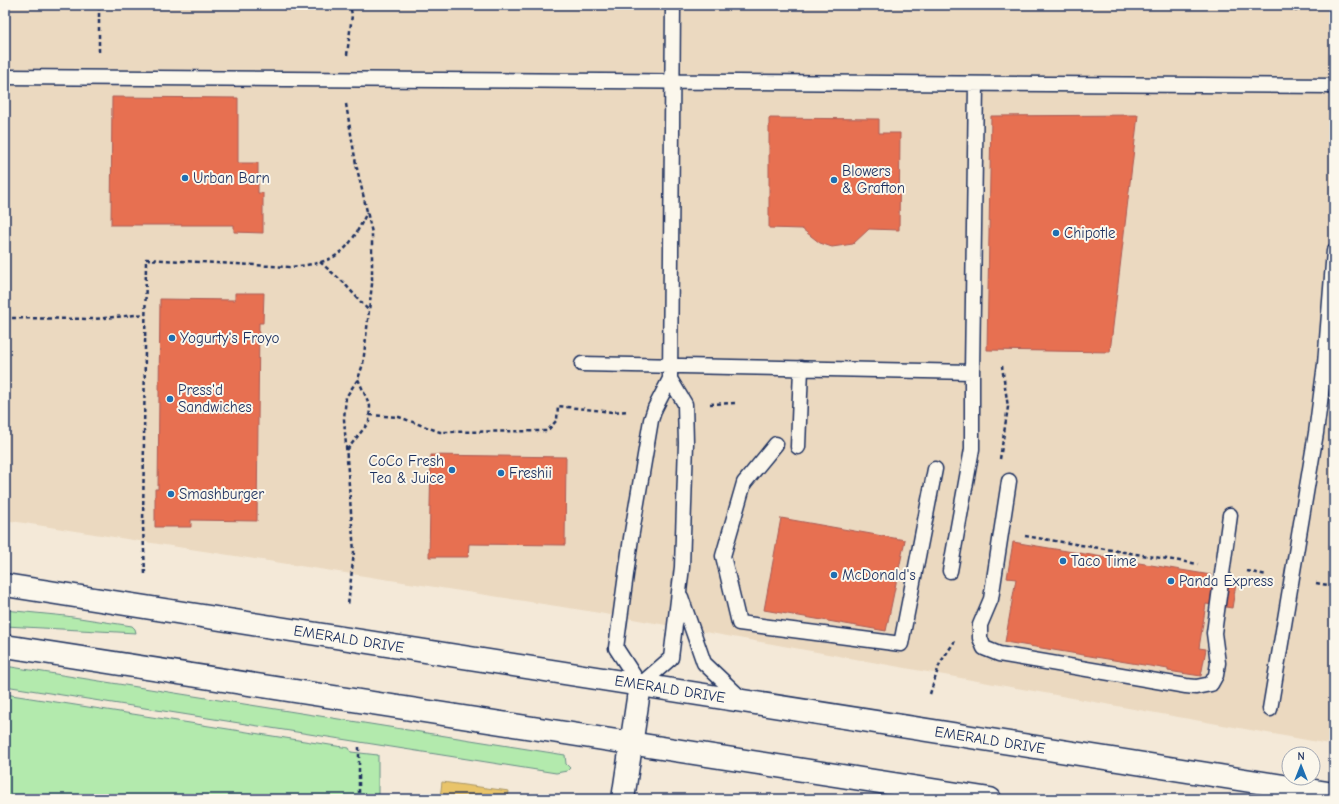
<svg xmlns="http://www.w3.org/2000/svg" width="1339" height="804" font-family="'Comic Neue',sans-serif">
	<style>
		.built { fill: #ebd9c0 }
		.green { fill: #b3eaad; stroke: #678c86 }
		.homes { fill: #e9c46a; stroke: #ab9766 }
		.shops { fill: #e76f51; stroke: #aa5c55 }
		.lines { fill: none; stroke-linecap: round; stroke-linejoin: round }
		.lane-casing { stroke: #1b2f5e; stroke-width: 17 }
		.street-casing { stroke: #1b2f5e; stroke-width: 25 }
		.secondary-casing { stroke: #1b2f5e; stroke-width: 25 }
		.path { stroke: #1b2f5e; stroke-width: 2.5; stroke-dasharray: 4 3; stroke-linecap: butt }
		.lane { stroke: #fbf7ec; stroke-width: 14 }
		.street { stroke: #fbf7ec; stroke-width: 22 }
		.secondary { stroke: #fbf7ec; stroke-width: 22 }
		.poi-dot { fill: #1f6fb2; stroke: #fbf7ec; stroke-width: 1.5 }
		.labels { text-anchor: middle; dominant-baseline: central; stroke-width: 4; stroke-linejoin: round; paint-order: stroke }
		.poi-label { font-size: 15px; fill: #1b2f5e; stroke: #fbf7ec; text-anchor: start }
		.street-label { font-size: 15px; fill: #1b2f5e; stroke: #fbf7ec }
	</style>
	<rect width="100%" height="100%" fill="#f4e9d8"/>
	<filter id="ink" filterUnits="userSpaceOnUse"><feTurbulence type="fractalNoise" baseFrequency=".025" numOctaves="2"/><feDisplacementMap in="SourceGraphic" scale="8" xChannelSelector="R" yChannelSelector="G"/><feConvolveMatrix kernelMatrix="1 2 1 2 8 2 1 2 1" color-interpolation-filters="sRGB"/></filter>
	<g filter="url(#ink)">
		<path class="built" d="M5,5H1334V745L588,611L5,520Z"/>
		<path class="green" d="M5,610L66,616L132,626L135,629L136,633L5,626Z
			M5,666L565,755L566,764L570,768L567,771L556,773L5,686Z
			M5,694L349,748L351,752L378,755V799H5Z"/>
		<path class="homes" d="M442,782L509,791L508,799H436L440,798Z"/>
		<path class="shops" d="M112,97L238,98V163H258V193H263V233L234,232V225H111Z
			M1138,115L1110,352L987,350L991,116Z
			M769,118L879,119V133H900L899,230L869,229L853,244L832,247L820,243L802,229L769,228Z
			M235,293H264L263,323H259L257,521L191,520V527H155V489H158L160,299L235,300Z
			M431,455L566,457L565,545L469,544L468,557H429Z
			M781,518L905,540L886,631L764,610Z
			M1013,542L1211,575L1210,580L1236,584L1232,608L1206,604L1199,648L1206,649L1201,676L1168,671V669L1005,642L1016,579L1007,578Z"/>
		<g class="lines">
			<g class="lane-casing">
				<path id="lane" d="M5,77L1334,86
					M582,364L972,372L976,84
					M670,379L685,404L686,443L682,567L671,658L640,685L616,648L631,538L651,420L655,408L670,379L673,5
					M776,444L744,483L723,556L739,623L901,644L935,469
					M798,447L801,368
					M1009,481L991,599L980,625V638L984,648L999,654L1186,686L1196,687L1211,684L1216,675L1218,663L1214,633L1230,515
					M950,571L972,449V372
					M681,597L704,663L744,701
					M1270,709L1316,433L1325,364L1334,251"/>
			</g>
			<g class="street-casing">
				<path id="street" d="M623,799L640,685"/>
			</g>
			<g class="secondary-casing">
				<path id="secondary" d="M5,585L1334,794
					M5,646L990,799"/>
			</g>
			<path class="path" d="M1296,12V5
				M99,52V5
				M347,55L352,15L350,5
				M346,104L356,164L372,233V284L363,364L358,379L346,397L344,419L354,552L348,605
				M320,262L343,282L369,311
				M5,318L94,319L146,314
				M710,404L736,403
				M370,415L399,417L440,432L547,431L557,420L558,406L613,412L628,411
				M347,450L369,422L370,406L358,379
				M1000,459L1008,407L1002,366
				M1025,536L1198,564
				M1247,571L1267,575
				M145,574L143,526L146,259L289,267C336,263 347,255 367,212
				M1316,583L1334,586
				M930,694L940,663L955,641
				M359,747V799"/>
			<use href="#lane" class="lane"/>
			<use href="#street" class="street"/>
			<use href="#secondary" class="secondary"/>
		</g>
	</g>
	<g class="poi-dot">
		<circle cx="185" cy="178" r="4"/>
		<circle cx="834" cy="180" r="4"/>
		<circle cx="1056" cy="233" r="4"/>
		<circle cx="172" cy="338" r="4"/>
		<circle cx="170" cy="399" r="4"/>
		<circle cx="452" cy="470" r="4"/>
		<circle cx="501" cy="473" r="4"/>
		<circle cx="171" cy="494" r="4"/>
		<circle cx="1063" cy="561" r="4"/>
		<circle cx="834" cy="575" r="4"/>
		<circle cx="1171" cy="581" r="4"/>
	</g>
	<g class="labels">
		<g class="poi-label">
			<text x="842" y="171">Blowers<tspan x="842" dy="17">&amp; Grafton</tspan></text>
			<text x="193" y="178">Urban Barn</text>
			<text x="1064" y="233">Chipotle</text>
			<text x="180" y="338">Yogurty's Froyo</text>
			<text x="178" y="390">Press'd<tspan x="178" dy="17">Sandwiches</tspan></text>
			<text x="444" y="461" text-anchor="end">CoCo Fresh<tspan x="444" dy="17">Tea &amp; Juice</tspan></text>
			<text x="509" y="473">Freshii</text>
			<text x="179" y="494">Smashburger</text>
			<text x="1071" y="561">Taco Time</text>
			<text x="842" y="575">McDonald's</text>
			<text x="1179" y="581">Panda Express</text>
		</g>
		<g class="street-label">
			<text transform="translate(349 639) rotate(9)">EMERALD DRIVE</text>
			<text transform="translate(670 689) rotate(9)">EMERALD DRIVE</text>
			<text transform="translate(990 740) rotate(9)">EMERALD DRIVE</text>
		</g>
	</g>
	<rect width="1339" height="804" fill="none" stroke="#fbf7ec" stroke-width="20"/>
	<rect x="10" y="10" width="1319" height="784" fill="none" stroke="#1b2f5e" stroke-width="1.5" filter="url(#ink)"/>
	<g transform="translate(1301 766)"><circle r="19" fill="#fbf7ec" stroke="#a1a7b3"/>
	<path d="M0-3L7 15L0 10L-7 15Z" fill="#1f6fb2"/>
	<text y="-6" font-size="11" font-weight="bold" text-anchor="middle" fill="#1b2f5e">N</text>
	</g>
</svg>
